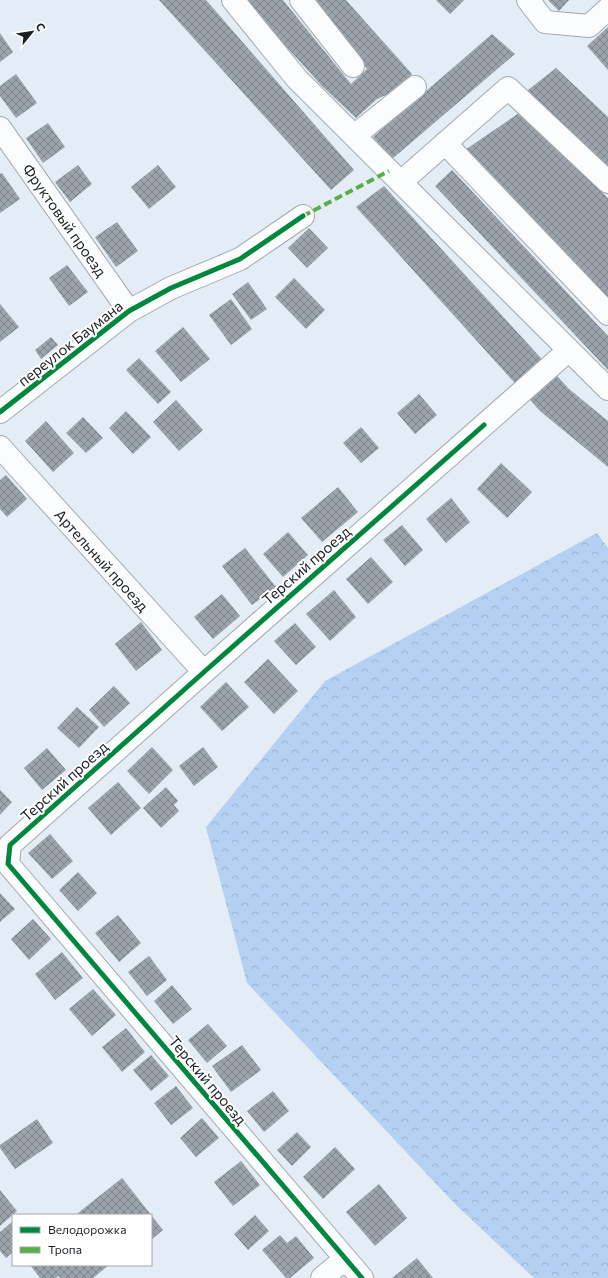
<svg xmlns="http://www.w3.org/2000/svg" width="608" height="1278" font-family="Commissioner,sans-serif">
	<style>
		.forest { fill: url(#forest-crowns) }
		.building { fill: url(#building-cross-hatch) }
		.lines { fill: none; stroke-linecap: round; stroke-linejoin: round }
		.minor-casing { stroke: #a3a9b0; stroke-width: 24 }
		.minor { stroke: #fbfcfe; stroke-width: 22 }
		.quiet { stroke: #55b145; stroke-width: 4; stroke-dasharray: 8 4; stroke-linecap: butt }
		.cycleway-casing { stroke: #fff; stroke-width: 8 }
		.cycleway { stroke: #00873e; stroke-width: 5 }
		.labels { text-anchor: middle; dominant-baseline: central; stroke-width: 4; stroke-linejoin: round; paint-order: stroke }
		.street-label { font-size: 15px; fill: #191f25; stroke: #fff }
	</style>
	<defs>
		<pattern id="forest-crowns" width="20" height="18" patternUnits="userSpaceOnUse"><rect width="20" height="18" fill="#b4d0f2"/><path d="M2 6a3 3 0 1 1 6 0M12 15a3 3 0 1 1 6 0" fill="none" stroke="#9ab2cf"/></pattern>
		<pattern id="building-cross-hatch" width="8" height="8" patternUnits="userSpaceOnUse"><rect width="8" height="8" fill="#9ca3ab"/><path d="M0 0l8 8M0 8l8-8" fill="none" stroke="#7e848b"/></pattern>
	</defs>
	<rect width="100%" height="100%" fill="#e4edf6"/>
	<path class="forest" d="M597,533L608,548V1278H534L455,1204L247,983L206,827L325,681Z"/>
	<path class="building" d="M159,0H206L354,170L331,190Z
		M244,0H283L351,84L367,69L313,0H346L412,74L400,89L377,99L356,118L322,86Z
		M436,0H464L450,14Z
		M548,0H569L559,11Z
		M608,27V70L587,46Z
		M0,33L13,52L0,62Z
		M492,34L515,54L392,159L373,137Z
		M556,68L608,117V171L523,94Z
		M16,74L37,103L16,118L0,96V86Z
		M519,113L608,198V297L465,150Z
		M48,123L65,147L43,163L26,138Z
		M78,165L92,184L70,202L55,182Z
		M158,165L176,187L149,209L131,187Z
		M452,170L608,336V370L435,186Z
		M2,173L20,199L0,213V174Z
		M384,186L569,389L608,421V467L540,411L356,207Z
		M117,222L138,251L116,267L95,237Z
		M309,228L328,248L307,268L288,248Z
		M67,265L88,292L69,306L49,278Z
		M294,278L325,310L306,329L275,297Z
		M248,282L267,309L251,320L232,294Z
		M231,299L252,329L231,345L209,315Z
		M0,304L19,327L0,342Z
		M183,327L210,359L181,382L155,351Z
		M51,337L58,345L41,359L35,350Z
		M139,358L171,392L158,404L126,370Z
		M419,394L437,415L415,434L397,413Z
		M176,400L203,430L179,451L153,422Z
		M126,411L151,437L133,454L109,428Z
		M83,417L103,438L86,453L66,433Z
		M46,421L74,453L53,472L25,441Z
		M361,427L379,448L361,463L343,443Z
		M501,463L532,492L507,518L477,489Z
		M6,475L27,499L7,517L0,509V480Z
		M338,487L358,512L322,542L301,518Z
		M451,498L470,522L446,543L426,519Z
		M402,525L423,550L405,566L383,540Z
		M288,532L308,555L283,577L263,554Z
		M245,548L276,587L252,605L222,566Z
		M371,557L393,582L368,604L346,579Z
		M334,590L356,617L330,641L306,614Z
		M222,594L240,616L213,639L194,617Z
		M141,622L162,650L136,671L115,644Z
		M295,623L316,647L296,665L274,641Z
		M268,659L298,691L274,714L244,682Z
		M226,682L249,707L222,731L200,707Z
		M114,686L130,703L104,727L89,710Z
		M77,707L99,727L79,748L57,728Z
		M152,747L173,770L149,794L127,771Z
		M203,747L218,767L194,786L179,766Z
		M47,748L66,770L42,790L24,768Z
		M118,782L141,808L111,835L88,808Z
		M166,787L178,801L174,805L179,811L161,828L143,808Z
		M0,790L12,802L0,815Z
		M50,834L73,861L52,879L28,853Z
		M78,872L97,893L78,911L59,890Z
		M0,893L15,909L0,922Z
		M118,915L141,943L119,962L95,933Z
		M33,919L51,939L29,960L11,939Z
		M62,952L83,978L55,1000L35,974Z
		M149,956L167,980L147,996L128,972Z
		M172,985L192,1009L173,1024L154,1001Z
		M93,989L116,1015L92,1036L69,1009Z
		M208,1024L227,1046L207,1063L188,1040Z
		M126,1028L145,1052L122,1072L102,1047Z
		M242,1045L261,1070L231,1092L212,1066Z
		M151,1055L169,1076L151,1091L133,1070Z
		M176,1086L193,1108L171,1125L154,1103Z
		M273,1091L289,1111L264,1132L247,1111Z
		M202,1118L219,1138L196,1157L180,1138Z
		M37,1119L53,1143L15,1169L0,1148V1145Z
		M297,1132L311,1147L292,1166L277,1150Z
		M335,1147L355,1169L323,1199L303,1177Z
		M241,1161L260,1185L233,1206L214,1182Z
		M122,1178L163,1230L151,1240V1215H79L78,1213Z
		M379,1184L407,1218L375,1246L346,1212Z
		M0,1190L17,1211L0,1226Z
		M255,1215L269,1231L248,1250L234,1234Z
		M13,1221V1252L6,1258L0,1251V1232Z
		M280,1235L287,1243L296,1236L314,1258L290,1278H286L262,1250Z
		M417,1258L433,1278H392Z
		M30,1265H109L93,1278H60L59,1276L56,1278H40Z"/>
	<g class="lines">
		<g class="minor-casing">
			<path id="minor" d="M233,0L297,79L608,389
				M301,0L353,66
				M528,0L545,22L589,26L608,9
				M0,128L129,311
				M354,136L415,87
				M445,143L608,314
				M401,182L508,88L608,182
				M0,412L129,311L171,288L240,259L303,216
				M0,447L204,672
				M322,1278L345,1259
				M362,1278L8,864L10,845L204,672L569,350"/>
		</g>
		<use href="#minor" class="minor"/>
		<path class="quiet" d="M303,216L389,171"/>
		<g class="cycleway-casing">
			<path id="cycleway" d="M0,412L129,311L171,288L240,259L303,216
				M362,1278L8,864L10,845L204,672L484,425"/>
		</g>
		<use href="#cycleway" class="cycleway"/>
	</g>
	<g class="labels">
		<g class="street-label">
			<text transform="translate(65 220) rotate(55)">Фруктовый проезд</text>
			<text transform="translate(70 343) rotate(-38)">переулок Баумана</text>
			<text transform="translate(102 560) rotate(48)">Артельный проезд</text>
			<text transform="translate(306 565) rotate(-41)">Терский проезд</text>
			<text transform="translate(64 781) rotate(-42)">Терский проезд</text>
			<text transform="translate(208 1080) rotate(50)">Терский проезд</text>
		</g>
	</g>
	<rect x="12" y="1214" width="140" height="52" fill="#ffffff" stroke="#a3a5a8"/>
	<rect x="20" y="1227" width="20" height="6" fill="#00873e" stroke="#a3a5a8"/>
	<text x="48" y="1234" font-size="12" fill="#191f25">Велодорожка</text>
	<rect x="20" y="1247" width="20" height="6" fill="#55b145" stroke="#a3a5a8"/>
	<text x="48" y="1254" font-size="12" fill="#191f25">Тропа</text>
	<g transform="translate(32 32) rotate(60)" stroke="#ffffff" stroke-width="3" paint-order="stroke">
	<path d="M0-3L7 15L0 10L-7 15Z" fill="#191f25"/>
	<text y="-6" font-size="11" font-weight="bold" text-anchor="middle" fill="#191f25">С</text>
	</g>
</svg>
